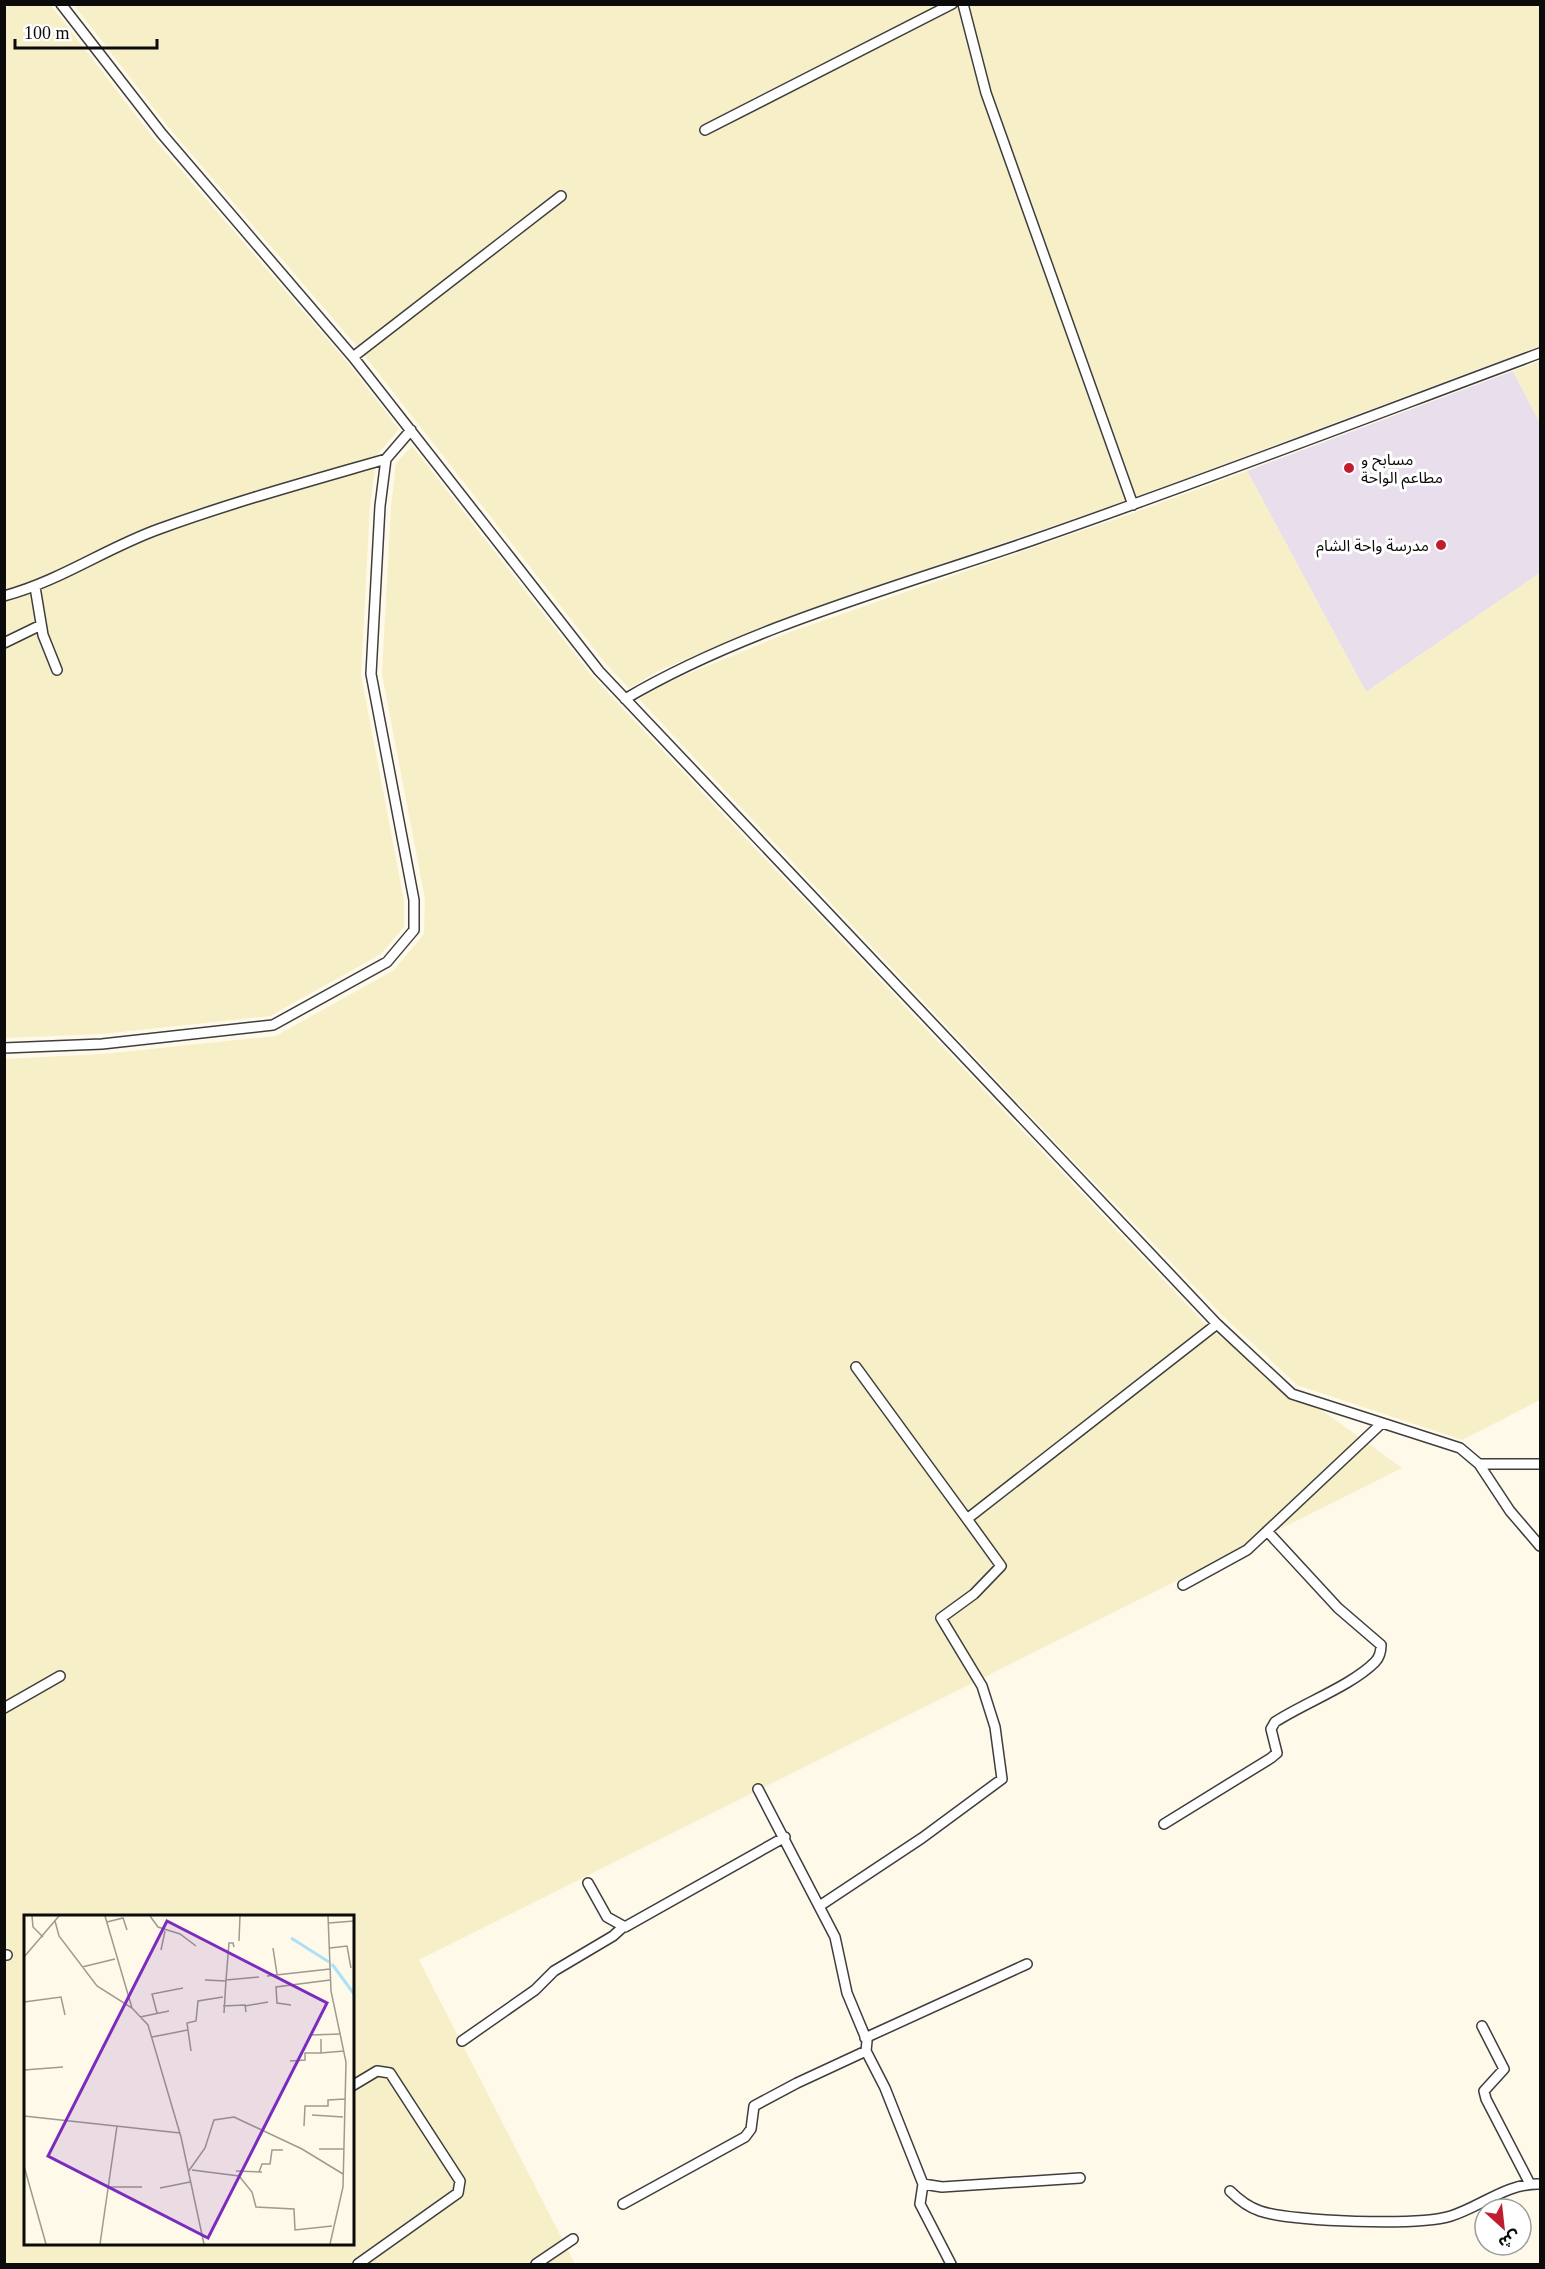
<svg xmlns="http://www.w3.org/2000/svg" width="1545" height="2269" font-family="'Times New Roman','Noto Sans Arabic',serif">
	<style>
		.industrial { fill: #e9deeb }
		.farmland { fill: #f6efc8; fill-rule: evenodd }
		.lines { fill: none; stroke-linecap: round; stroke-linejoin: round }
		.street-casing { stroke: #3e3e3e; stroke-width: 12 }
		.street { stroke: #fff; stroke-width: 9 }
		.poi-dot { fill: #c11d2f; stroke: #fff; stroke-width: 2 }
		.labels { text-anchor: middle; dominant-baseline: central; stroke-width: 6; stroke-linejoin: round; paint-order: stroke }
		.poi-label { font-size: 16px; fill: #0b0b0b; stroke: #fff; text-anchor: start }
		.inset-river { fill: none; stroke: #abe1f9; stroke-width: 3 }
		.inset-road { fill: none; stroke: #9d9a90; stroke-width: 1.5 }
		.view { fill: #7b2cbf; fill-opacity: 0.15; stroke: #7b2cbf; stroke-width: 3 }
		.inset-edge { fill: none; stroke: #0b0b0b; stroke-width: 3 }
	</style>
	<rect width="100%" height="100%" fill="#fff9e9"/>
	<path class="industrial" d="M1513,371L1540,423V573L1366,692L1247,471Z"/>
	<path class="farmland" d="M4,5H51L155,140L347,362L399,429L377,455L370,505L361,675L404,901V927L381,954L270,1016L102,1034L5,1038Z
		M74,5H1540V346L1131,499L785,618L660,670L629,688L606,664L361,351L169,128Z
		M1540,361V423L1513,371Z
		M412,446L592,676L1211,1330L1402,1468L419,1960L575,2264H5L4,1059L103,1054L276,1036L394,970L424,934L425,899L382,674L391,507L396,463ZM26,1916H352V2244H26Z
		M1247,471L1366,692L1540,573V1400L1462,1440L1297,1385L1224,1317L1065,1152L639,699L666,683L790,632L1136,512Z"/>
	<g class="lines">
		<g class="street-casing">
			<path id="street" d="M61,4L162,134L353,357L599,671L1217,1324L1292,1394L1460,1448L1479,1464H1540
				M963,4L986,93L1133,505
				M705,130L952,4
				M353,357L561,196
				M35,587L43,635L57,670
				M4,596C60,581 106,548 159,529C233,502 310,481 386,459
				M4,643L41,625
				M625,699C745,628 900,586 1033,540C1203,481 1371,416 1540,353
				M4,1048L102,1044L273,1025L387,962L414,930V900L371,674L380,506L386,459L411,430
				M856,1367L967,1519
				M1479,1464L1510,1511L1540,1546
				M1183,1585L1247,1550L1382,1423
				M4,1708L60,1676
				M1164,1824L1271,1758L1277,1753L1271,1729L1275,1722C1304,1703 1351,1686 1375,1662C1379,1658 1381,1651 1381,1645L1338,1608L1267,1531
				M588,1883L607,1917L625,1927L785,1837
				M821,1905L922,1838L1002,1779L995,1727L982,1686L941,1618L974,1594L1001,1566L967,1519L1217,1324
				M4,1955H7
				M1482,2026L1504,2069L1484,2091L1486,2099L1530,2184
				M865,2038L1027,1964
				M462,2041L535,1990L554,1971L613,1936L623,1927
				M866,2051L885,2088L923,2184L920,2204L951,2264
				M352,2086L377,2071L390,2073L460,2181L458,2193L358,2264
				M923,2184L942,2187L1080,2178
				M1230,2191C1239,2200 1248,2207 1260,2211C1293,2222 1418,2226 1451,2216C1482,2206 1507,2183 1540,2184
				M623,2204L745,2137L751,2129L754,2106L797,2083L866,2051L867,2041L847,1993L835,1937L758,1789
				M536,2264L573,2239"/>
		</g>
		<use href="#street" class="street"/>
	</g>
	<g class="poi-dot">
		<circle cx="1349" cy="468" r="6"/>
		<circle cx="1441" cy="545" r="6"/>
	</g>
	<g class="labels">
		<g class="poi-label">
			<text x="1361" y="459">مسابح و<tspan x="1361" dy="18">مطاعم الواحة</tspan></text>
			<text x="1429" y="545" text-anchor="end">مدرسة واحة الشام</text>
		</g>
	</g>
	<g transform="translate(24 1915)">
		<rect width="330" height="330" fill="#fff9e9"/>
		<path class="inset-river" d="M267,23L305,47M308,49L330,79"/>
		<path class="inset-road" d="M8,1L9,12L19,22M81,1L108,93M126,1L134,12L156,19L172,31M304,1L307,76L322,147L319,272L306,329M31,6L35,21L73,71L108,93L124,110L157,222L180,329M83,7L99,3L103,15M305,8L330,6M215,26L216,1M249,33L253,59M306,33L323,31L327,53M137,35L141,16M0,42L35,1M58,52L91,44M243,61L306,54M181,65L202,66M202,65L205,28H209L210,32M0,87L37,82L41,100M267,90L253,88L252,72L306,65M199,91L221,90L222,97M221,91L244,87M133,98L128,79L159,73M200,98L202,65L235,62M116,102L145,96M164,115L167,136M286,120L317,119M128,122L164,115L163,108L172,106L174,86L199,82M297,124V138L320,136M266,146L281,145V138H297M0,155L39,152M288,200L319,202M0,201L156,218M280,211L281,191H304V185L321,184M295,234H320M0,251L22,329M168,255L215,261L228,277L232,292L270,294L271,315L308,311M212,256L238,257M164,257L181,233L190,205L210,202L278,234L319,259M235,257L238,249H246L248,235H259M84,272H118M136,273L166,267M76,329L93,211"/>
		<path class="view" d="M143,6L303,88L184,323L24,241Z"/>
		<rect width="330" height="330" class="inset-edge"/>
	</g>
	<rect width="1545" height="2269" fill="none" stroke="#0b0b0b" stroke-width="12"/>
	<g transform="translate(1503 2227) rotate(153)"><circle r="28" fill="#ffffff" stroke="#9d9d9d" stroke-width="1.5"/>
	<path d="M0-4.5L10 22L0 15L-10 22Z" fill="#c11d2f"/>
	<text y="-9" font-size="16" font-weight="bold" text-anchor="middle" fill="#0b0b0b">ش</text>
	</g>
	<path d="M15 39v9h142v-9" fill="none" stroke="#0b0b0b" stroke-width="3"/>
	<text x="24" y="39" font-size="18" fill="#0b0b0b" stroke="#ffffff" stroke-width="4.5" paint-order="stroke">100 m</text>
</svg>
